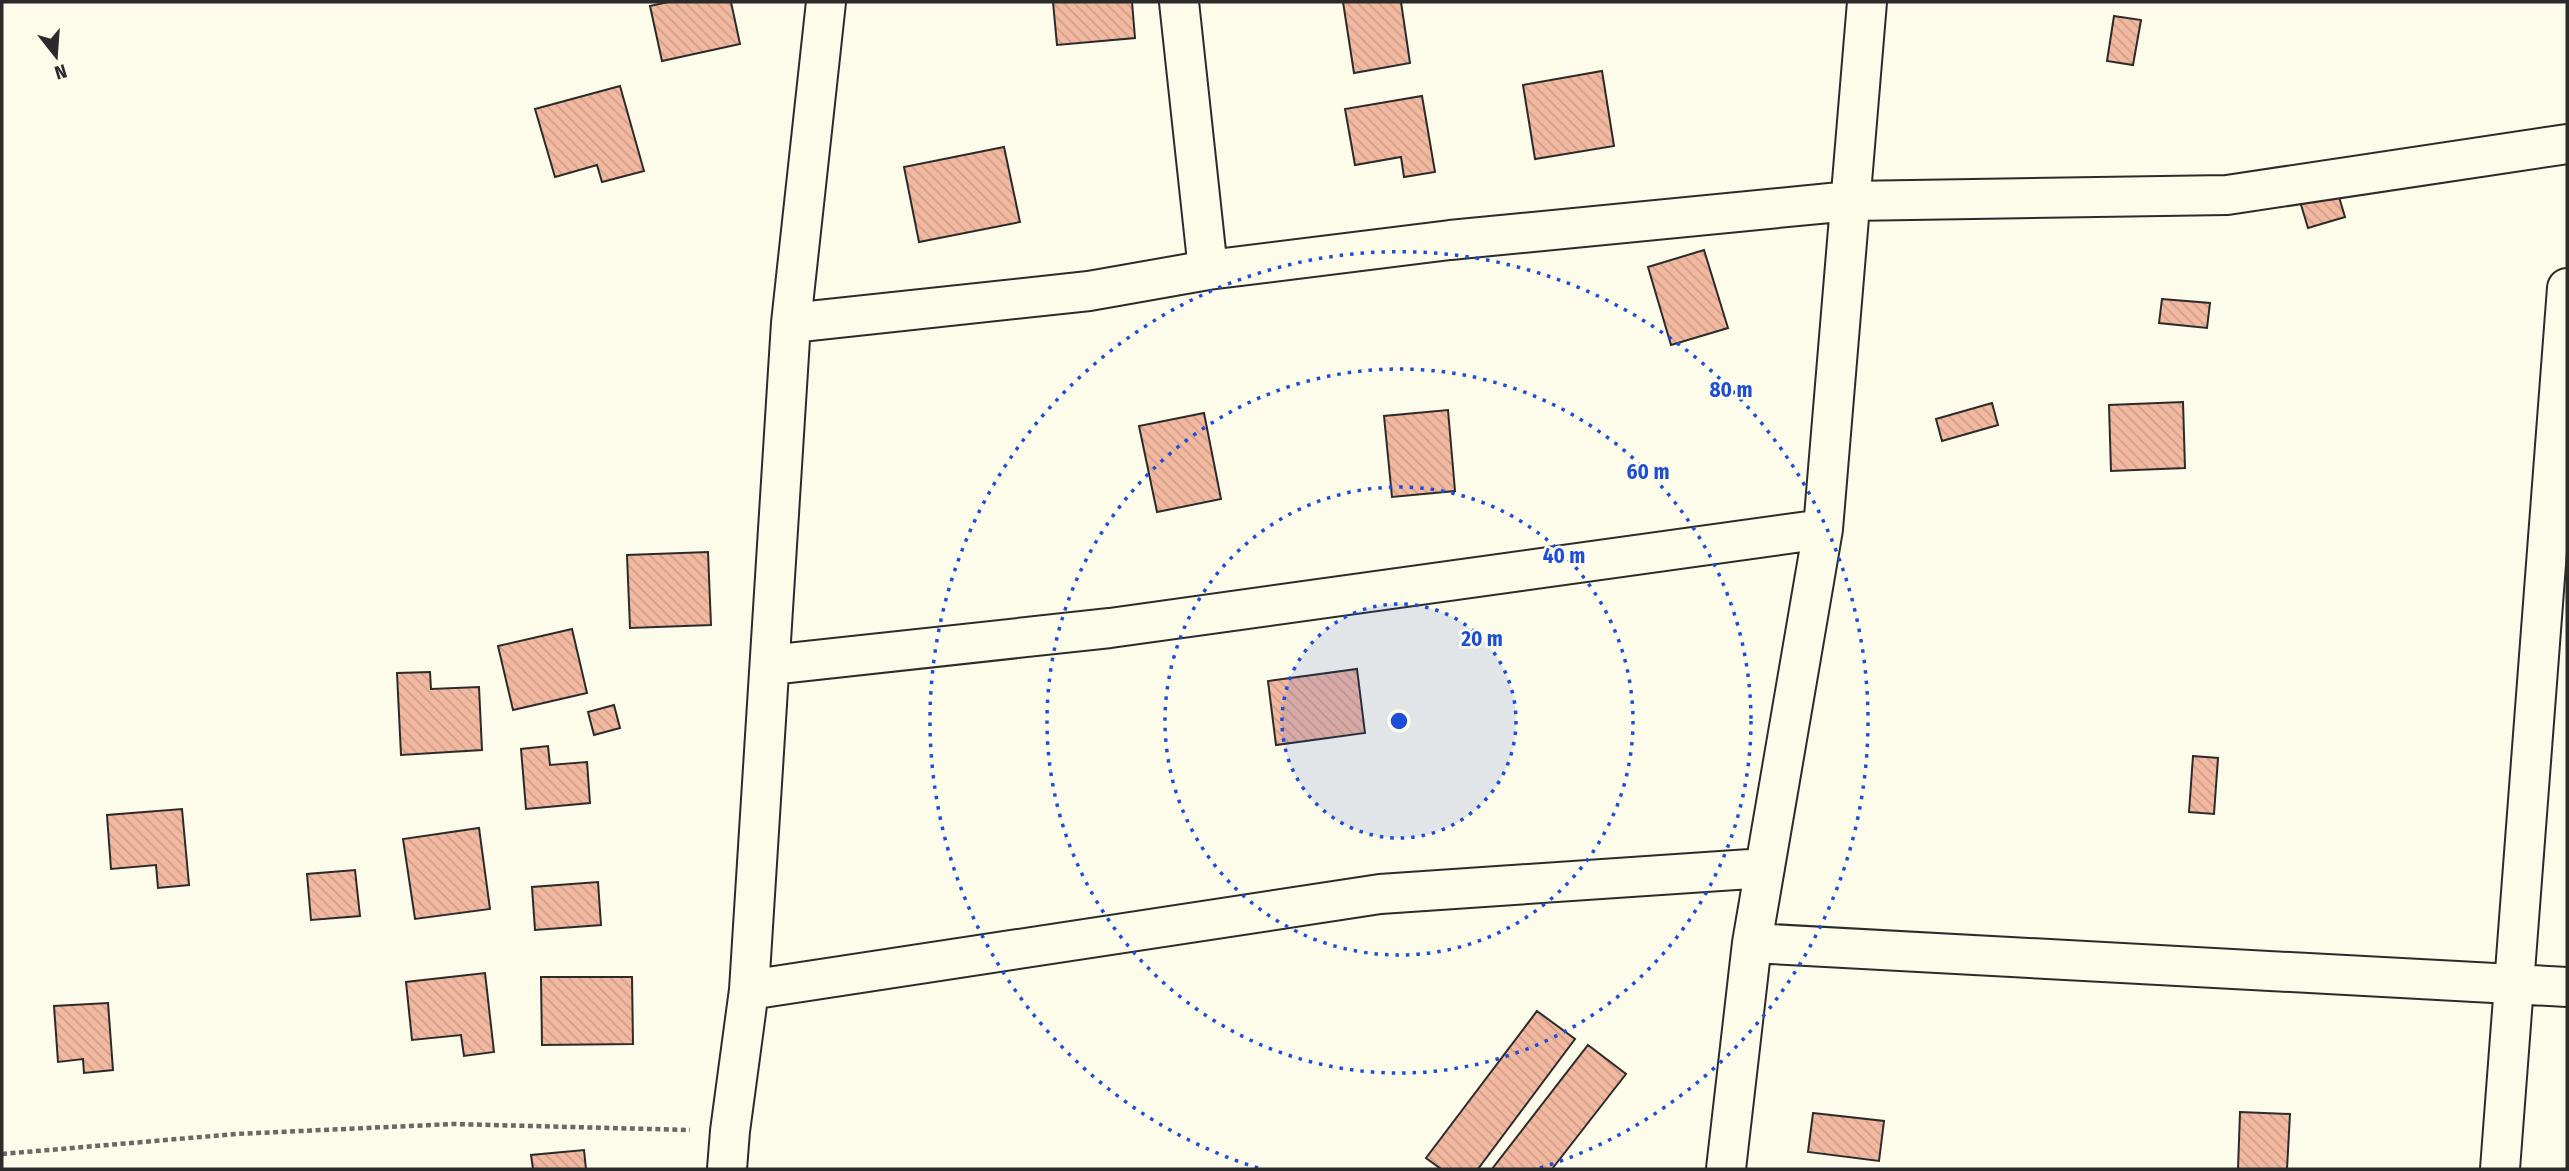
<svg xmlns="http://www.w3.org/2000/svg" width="2569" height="1171" font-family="'Fira Sans Condensed',sans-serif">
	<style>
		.building { fill: url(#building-back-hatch); stroke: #2b2b2b; stroke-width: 2 }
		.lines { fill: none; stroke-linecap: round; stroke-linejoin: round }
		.minor-casing { stroke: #2b2b2b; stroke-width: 42 }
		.path { stroke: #6a6964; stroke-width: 4.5; stroke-dasharray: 5 3.5; stroke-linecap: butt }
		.minor { stroke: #fdfbea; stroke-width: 38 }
		.ring { fill: none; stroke: #1d4ed8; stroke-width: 3.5; stroke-dasharray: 3.5 7 }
		.centre { fill: #1d4ed8; stroke: #fdfbea; stroke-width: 3.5 }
		.ring-label { font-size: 21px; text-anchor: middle; font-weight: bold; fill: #1d4ed8; stroke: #fdfbea; stroke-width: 5; stroke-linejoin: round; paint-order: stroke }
	</style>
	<defs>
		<pattern id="building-back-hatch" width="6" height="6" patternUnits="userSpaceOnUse" patternTransform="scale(1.75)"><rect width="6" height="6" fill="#f2b8a0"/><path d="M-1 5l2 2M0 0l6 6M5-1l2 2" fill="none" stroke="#d09e8a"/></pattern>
	</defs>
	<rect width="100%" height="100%" fill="#fdfbea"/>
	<path class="building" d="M668,2H731L740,44L662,61L650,6Z
		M1053,2H1132L1135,38L1057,45Z
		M1343,2H1401L1410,63L1354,73Z
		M2114,16L2141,20L2133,65L2107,61Z
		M1602,71L1614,146L1535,159L1523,85Z
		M620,86L644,171L602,182L597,165L555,177L535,109Z
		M1422,96L1435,172L1404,177L1401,157L1355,165L1345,109Z
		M1004,147L1020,222L919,242L904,167Z
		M2336,187L2345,217L2308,228L2299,198Z
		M1704,250L1728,328L1671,345L1648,267Z
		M2162,299L2210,303L2207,328L2159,323Z
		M2183,402L2185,468L2111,471L2109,405Z
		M1992,403L1998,425L1942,441L1936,419Z
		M1448,410L1455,491L1392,497L1384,416Z
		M1204,413L1221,499L1157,512L1139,426Z
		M708,552L711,625L630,628L627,555Z
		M572,629L587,693L513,710L498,646Z
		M1357,669L1365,733L1276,745L1268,681Z
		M430,672L431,689L479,687L482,750L401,755L397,673Z
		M614,705L620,728L594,735L588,712Z
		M548,746L550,765L587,762L590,803L526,809L521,749Z
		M2193,756L2218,758L2214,814L2189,812Z
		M182,809L189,885L158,888L156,865L111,869L107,815Z
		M479,828L490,909L415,919L403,839Z
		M355,870L360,916L311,920L307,874Z
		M598,882L601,925L535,930L532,887Z
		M485,973L494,1052L464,1056L461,1035L412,1040L406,982Z
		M541,977H632L633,1044L542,1045Z
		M108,1003L113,1070L84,1073L83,1059L58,1062L54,1006Z
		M1537,1011L1575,1039L1478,1169H1441L1426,1158Z
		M1588,1045L1626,1074L1552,1169H1492Z
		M2240,1112L2290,1114L2287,1169H2238Z
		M1813,1113L1884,1121L1879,1161L1808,1152Z
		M584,1150L586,1169H533L531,1155Z"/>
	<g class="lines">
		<g class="minor-casing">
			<path id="minor" d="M1179,2L1208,270
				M791,323L1089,291L1208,270L1450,240L1850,201L2227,195L2567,144
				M770,665L1110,628L1823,529
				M1752,943L2567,987
				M749,990L1380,894L1765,868
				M727,1169L730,1131L749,990L791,323L826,2
				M1726,1169L1752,943L1823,529L1867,2
				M2500,1169L2567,288"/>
		</g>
		<path class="path" d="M2,1154L236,1134L453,1124L690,1130"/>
		<use href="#minor" class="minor"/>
	</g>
	<circle cx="1399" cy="721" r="117" fill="#1d4ed8" fill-opacity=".12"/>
	<g class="ring">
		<circle cx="1399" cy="721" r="117"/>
		<circle cx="1399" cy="721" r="234"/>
		<circle cx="1399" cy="721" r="352"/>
		<path d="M1258 1168A469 469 0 1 1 1540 1168"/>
	</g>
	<circle cx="1399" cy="721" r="10" class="centre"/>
	<g class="ring-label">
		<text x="1731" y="397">80 m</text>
		<text x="1648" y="479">60 m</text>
		<text x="1564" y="563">40 m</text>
		<text x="1482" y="646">20 m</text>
	</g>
	<rect width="2569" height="1171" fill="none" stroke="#2b2b2b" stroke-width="7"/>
	<g transform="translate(56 56) rotate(163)" stroke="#fdfbea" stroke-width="5" paint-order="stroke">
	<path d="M0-5L12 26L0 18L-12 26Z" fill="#2b2b2b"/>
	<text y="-10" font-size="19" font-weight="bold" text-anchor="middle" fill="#2b2b2b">N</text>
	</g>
</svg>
